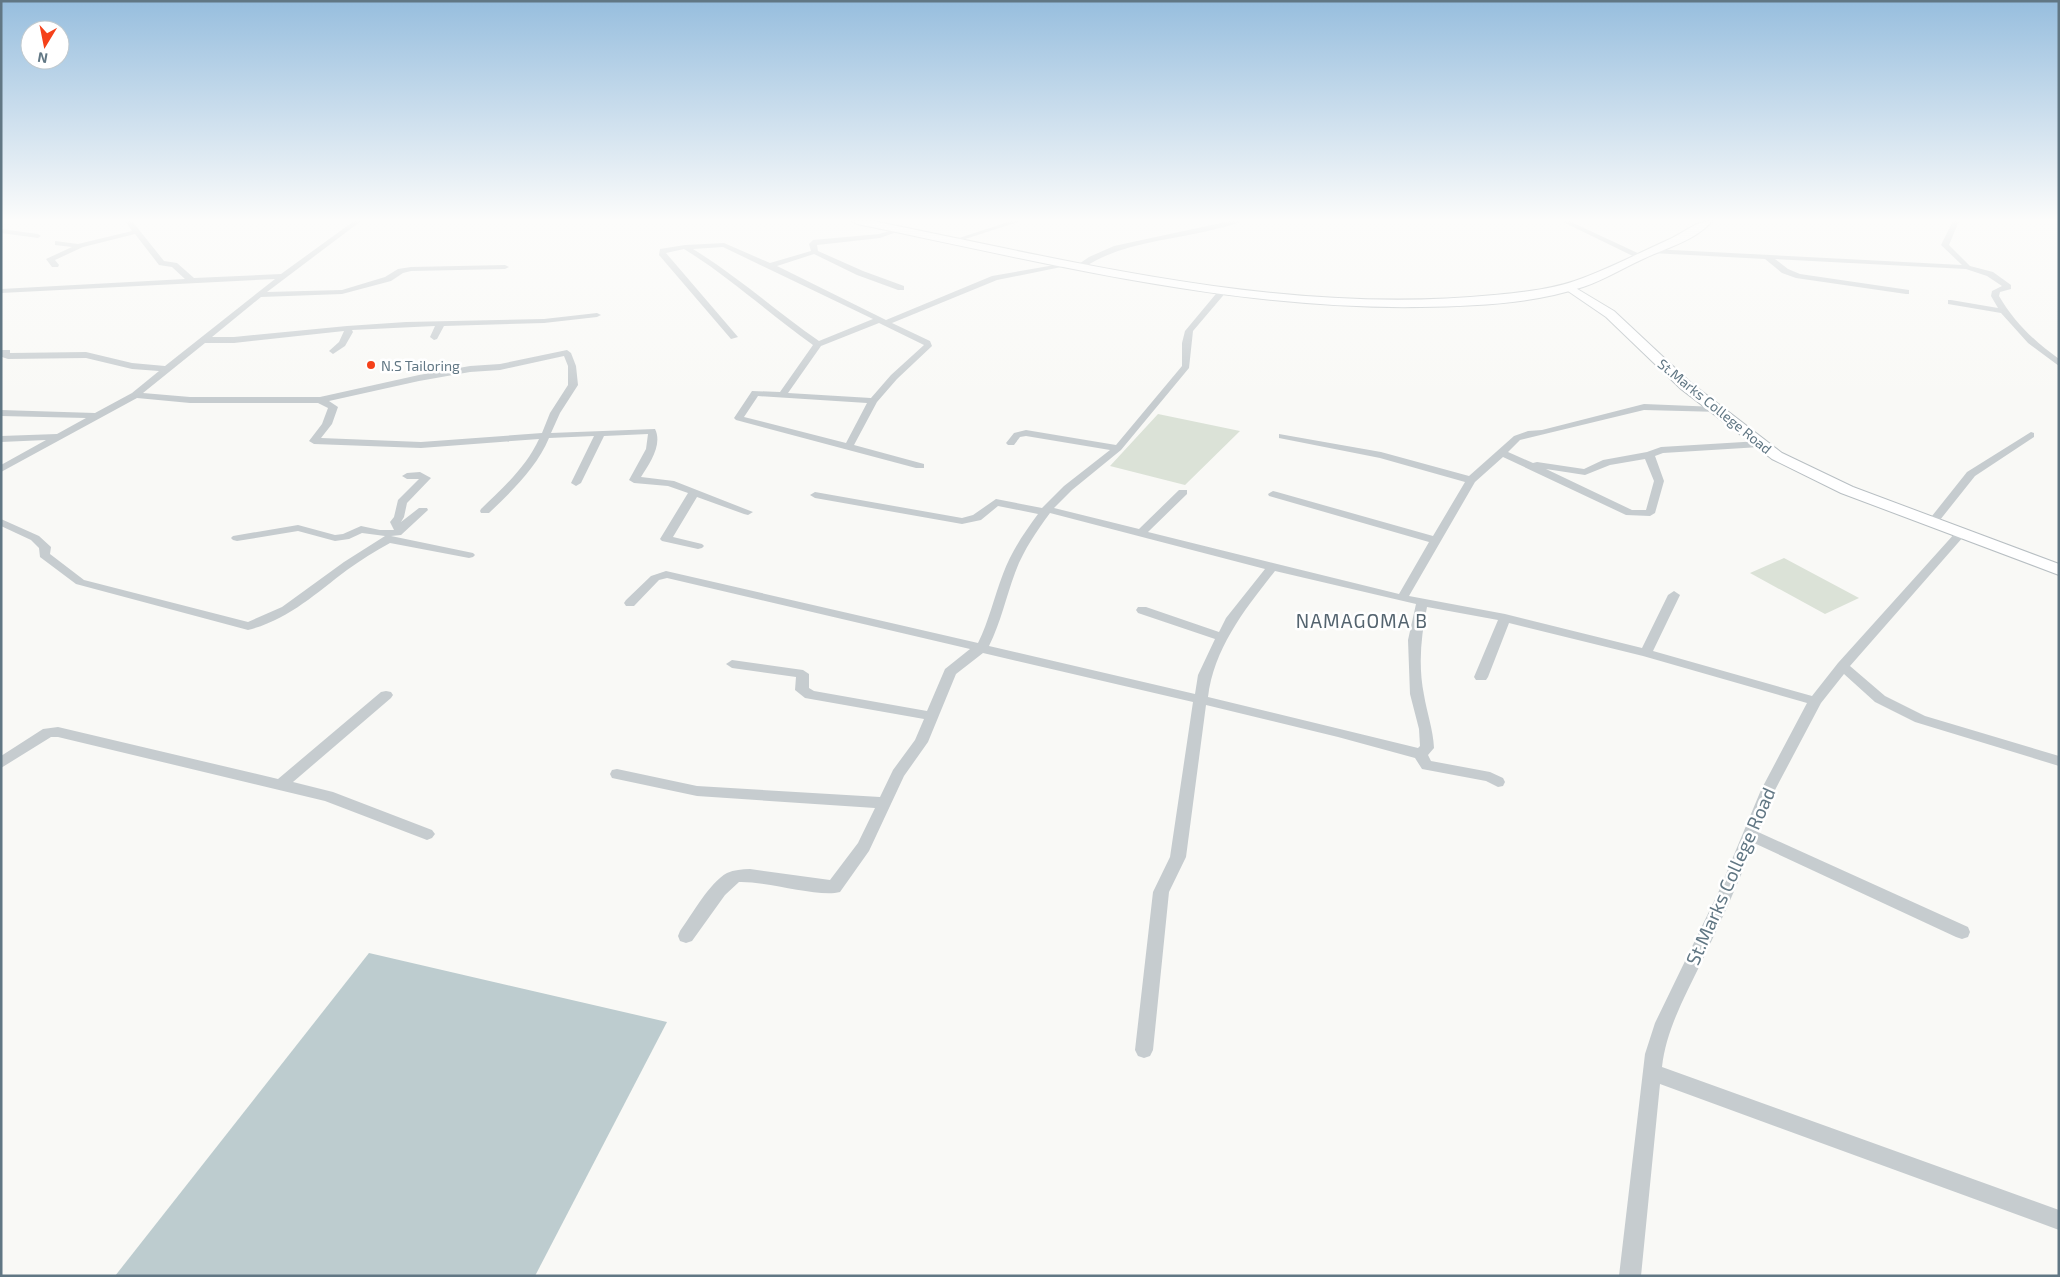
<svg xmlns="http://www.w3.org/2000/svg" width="2060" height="1277" font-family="'Exo 2',sans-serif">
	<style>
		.green { fill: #dbe2d7 }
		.water { fill: #bdcccf }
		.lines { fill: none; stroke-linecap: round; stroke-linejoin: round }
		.secondary-casing { stroke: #b8bfc3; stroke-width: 2 }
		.primary-casing { stroke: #b9bfc2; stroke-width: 2 }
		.minor { fill: #c6cccf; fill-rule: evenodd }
		.secondary { fill: #fff; fill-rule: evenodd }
		.primary { fill: #fff; fill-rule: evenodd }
		.poi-dot { fill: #f5411a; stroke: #fff; stroke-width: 2 }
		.labels { text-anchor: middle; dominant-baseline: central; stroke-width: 5; stroke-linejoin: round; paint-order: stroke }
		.far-poi-label { font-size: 14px; fill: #617784; stroke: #fff; text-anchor: start }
		.far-street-label { font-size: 14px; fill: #617784; stroke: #fff }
		.quarter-label { font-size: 19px; letter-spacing: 1px; fill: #54646f; stroke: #fff }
		.near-street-label { font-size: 19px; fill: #617784; stroke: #fff }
	</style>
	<rect width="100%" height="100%" fill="#f9f9f6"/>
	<path class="green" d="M1158,414L1240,431L1185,485L1110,466Z
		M1784,558L1859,598L1825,614L1750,573Z"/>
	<path class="water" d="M369,953L667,1022L535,1276H115Z"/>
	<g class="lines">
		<g class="secondary-casing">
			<path id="secondary" d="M1569,284L1614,311L1691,383L1782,453L1853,487L2059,564V575L1841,493L1772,459L1681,389L1606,317L1565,289L1563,287Z"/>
		</g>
		<g class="primary-casing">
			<path id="primary" d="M852,221H873C1077,262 1284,316 1494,295C1524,292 1555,289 1583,278C1612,267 1641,252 1670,239C1685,232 1696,221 1712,221C1695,241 1666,248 1643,259C1623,268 1604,280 1583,287C1532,304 1474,306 1421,307C1229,310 1043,262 857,224Z"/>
		</g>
		<path class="minor" d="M125,221H132L164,261L177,263L194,278L281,274L354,221H361L267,292L342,290L385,277L398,269L411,267L505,265L509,267L505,269L411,271L403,273L391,281L342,294L261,297L212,337H234L347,326L406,322L544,319L597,313L601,315L597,317L544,323L444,326L437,339L434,340L430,337L435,326L352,330L353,332L345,346L333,354L329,351L339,342L344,331L234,343H205L143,393L190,397H320L419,375L470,366L500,364L567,350L571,353L576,366L578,385L560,413L551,433L655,429C663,445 649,464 641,477L674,481L753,512L748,515L744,514L697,497L673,537L702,544L704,546L702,548L698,549L662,541L660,539L688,493L668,486L634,483L629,480L646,449L648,434L604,436L581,483L576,486L571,483L594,436L549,438C537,467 511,492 489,513H481L480,511L481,509C502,489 527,466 539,439L421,448L314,444L309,441L322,424L328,408L318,403H190L137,398L1,472V465L46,440L1,442V436L57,434L86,418L1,416V410L95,413L132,393L159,371L132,369L86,358L8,359L2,357L1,350H10V353L86,352L132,363L165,366L275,279L1,293V289L185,279L172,267L159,265L135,234L83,247L55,260L59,265L58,267H52L46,259L72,247L55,245V241L78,244L132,231ZM564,356L568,366V385L550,413L542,433L421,442L321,438L332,424L338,407L329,401L419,381L470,372L500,370Z
			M1011,221H1021L959,241L953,240Z
			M1230,221H1241C1234,226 1221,227 1212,230C1168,241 1122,242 1083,268L1076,266L1089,257L1114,246Z
			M1561,221H1569L1644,256L1637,258Z
			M1953,221H1959L1949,245L1970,266L1993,272L2011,285V289L2000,292L1999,296C2014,322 2034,341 2059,359V366L2028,343L2001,313L1948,304V300H1951L1998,308L1991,296L1992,291L2002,286L1987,276L1966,269L1775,259L1788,269L1800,274L1909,290V294H1906L1796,278L1782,273L1765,259L1652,253L1648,251L1652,249L1962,265L1941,245Z
			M900,228L905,229L880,238L817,245L818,251L863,271L904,286V290H898L857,275L814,254L777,266L886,320L992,276L1072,262L1076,264L997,280L892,323L930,341L932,346L897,379L877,402L854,445L924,464V468H916L736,420L734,418L752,391L780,392L813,345C769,314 730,277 684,249L666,253L738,337L731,339L659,255L660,249L685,245L724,243L770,263L811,251L809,244L813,240L879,234ZM723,247L873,319L819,341C776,311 737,276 693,249ZM879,323L924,345L891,375L871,398L788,393L821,346ZM758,396L867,403L846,443L744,417Z
			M1,229L38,234L41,236L38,238L1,233Z
			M1220,289L1227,291L1193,331L1189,368L1121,450L1072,490L1054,508L1139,529L1179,490H1187V494L1148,532L1399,594L1429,542L1269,496L1268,494L1273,491L1277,492L1433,536L1465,482L1380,458L1279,438V434L1381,452L1469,476L1514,436L1528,431L1542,430L1644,404L1717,407L1720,408V412L1644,410L1520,440L1508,452L1533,463L1537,462L1584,469L1603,460L1647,452L1661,447L1760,441L1765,444L1760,447L1663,453L1655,456L1664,481L1655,513L1650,516L1626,515L1503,457L1475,482L1409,596L1505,614L1642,648L1668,595L1674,591L1680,595L1653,651L1812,696L1838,663L1956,532H1964L1966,534L1964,536L1850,666L1885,696L1925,716L2059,756V766L1915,722L1875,702L1844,674L1821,703L1775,790L1758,832L1968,927L1970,932L1968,937L1962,939L1956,937L1754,843C1738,884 1720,924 1701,963C1685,996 1666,1030 1662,1067L2059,1210V1230L1660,1084L1641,1276H1619L1645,1054L1655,1023L1718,893L1761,790L1807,703L1643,656L1509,623L1488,677L1486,680H1476L1474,677L1498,620L1427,607C1421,636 1418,665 1424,695C1427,713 1433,729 1434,748L1428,755L1431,761L1490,772L1503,778L1505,782L1503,786L1498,787L1486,781L1422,769L1415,758L1338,737L1206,705L1186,857L1169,892L1153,1050L1150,1056L1144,1058L1138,1056L1135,1050L1153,892L1170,857L1193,702L983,653L956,674L928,742L904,776L869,851L840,892C819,898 766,881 739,882L725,895L692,941L686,943L680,941L678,936L680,931C692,915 709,883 727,873C734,870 742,869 750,869L830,880L858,843L875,808L697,796L612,778L610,774L612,770L617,769L697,786L880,797L893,770L915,740L924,719L805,698L795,690L796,677L732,668L726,664L732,660L803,670L809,674V688L814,691L927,711L945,669L970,649L667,578L659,580L634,606H626L624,603L626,600L651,576L666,571L978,643C989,621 994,597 1003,574C1011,552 1024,533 1038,514L998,506L981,520L962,524L815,498L810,495L815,492L962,518L973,515L996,499L1042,508L1064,486L1110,450L1026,436L1020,437L1014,445H1008L1006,443L1014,433L1026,430L1116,445L1182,366V343L1185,331ZM1645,459L1654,481L1646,510H1632L1546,469L1585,475L1610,465ZM1050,513L1265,569L1226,618L1219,632L1146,607H1138L1136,610L1138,613L1215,639L1198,675L1195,694L989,646C1001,622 1006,597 1015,573C1023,551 1036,532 1050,513ZM1275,571L1416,604L1408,640L1410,694L1419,729L1420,746L1418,748L1208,697C1214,648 1245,609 1275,571Z
			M2031,432L2034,433V437L1975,476L1936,525H1928L1927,523L1928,521L1967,472Z
			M420,472L431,478L407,503L404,517L401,522L419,508H427L428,510L401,535L391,536L473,553L475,555L473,557L469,558L390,543C375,551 361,560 347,570C315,594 288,620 248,630L76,584L40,557L39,548L31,540L1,526V519L39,536L51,547L50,554L84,580L248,622L282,607L344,562L385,536L362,533L349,539L335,541L298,531L237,541L233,540L231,538L233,536L298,525L335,535L343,534L361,526L380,530H394L390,522L394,517L398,500L419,479H407L402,476L407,473Z
			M386,691L391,692L393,695L391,698L293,782L333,792L432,830L435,834L432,838L427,840L325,801L58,737H51L1,768V756L43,729L58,727L278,779L381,692Z"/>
		<use href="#secondary" class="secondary"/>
		<use href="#primary" class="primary"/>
	</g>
	<linearGradient id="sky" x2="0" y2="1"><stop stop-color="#97bede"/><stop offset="0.55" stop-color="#fcfcfb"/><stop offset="1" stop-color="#fcfcfb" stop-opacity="0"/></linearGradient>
	<rect width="2060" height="400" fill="url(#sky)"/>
	<circle class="poi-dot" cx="371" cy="365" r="5"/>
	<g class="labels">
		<g class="far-poi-label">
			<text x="381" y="365">N.S Tailoring</text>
		</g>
		<g class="far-street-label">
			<text transform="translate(1715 406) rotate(39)">St.Marks College Road</text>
		</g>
		<g class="quarter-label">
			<text x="1362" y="620">NAMAGOMA B</text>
		</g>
		<g class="near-street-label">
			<text transform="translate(1730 876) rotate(-66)">St.Marks College Road</text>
		</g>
	</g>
	<rect width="2060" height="1277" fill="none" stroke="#617784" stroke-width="5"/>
	<g transform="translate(45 45) rotate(190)"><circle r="24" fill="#ffffff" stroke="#c0c9ce"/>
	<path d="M0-4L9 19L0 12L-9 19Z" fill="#f5411a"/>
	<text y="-8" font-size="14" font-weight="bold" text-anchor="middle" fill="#617784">N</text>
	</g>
</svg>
